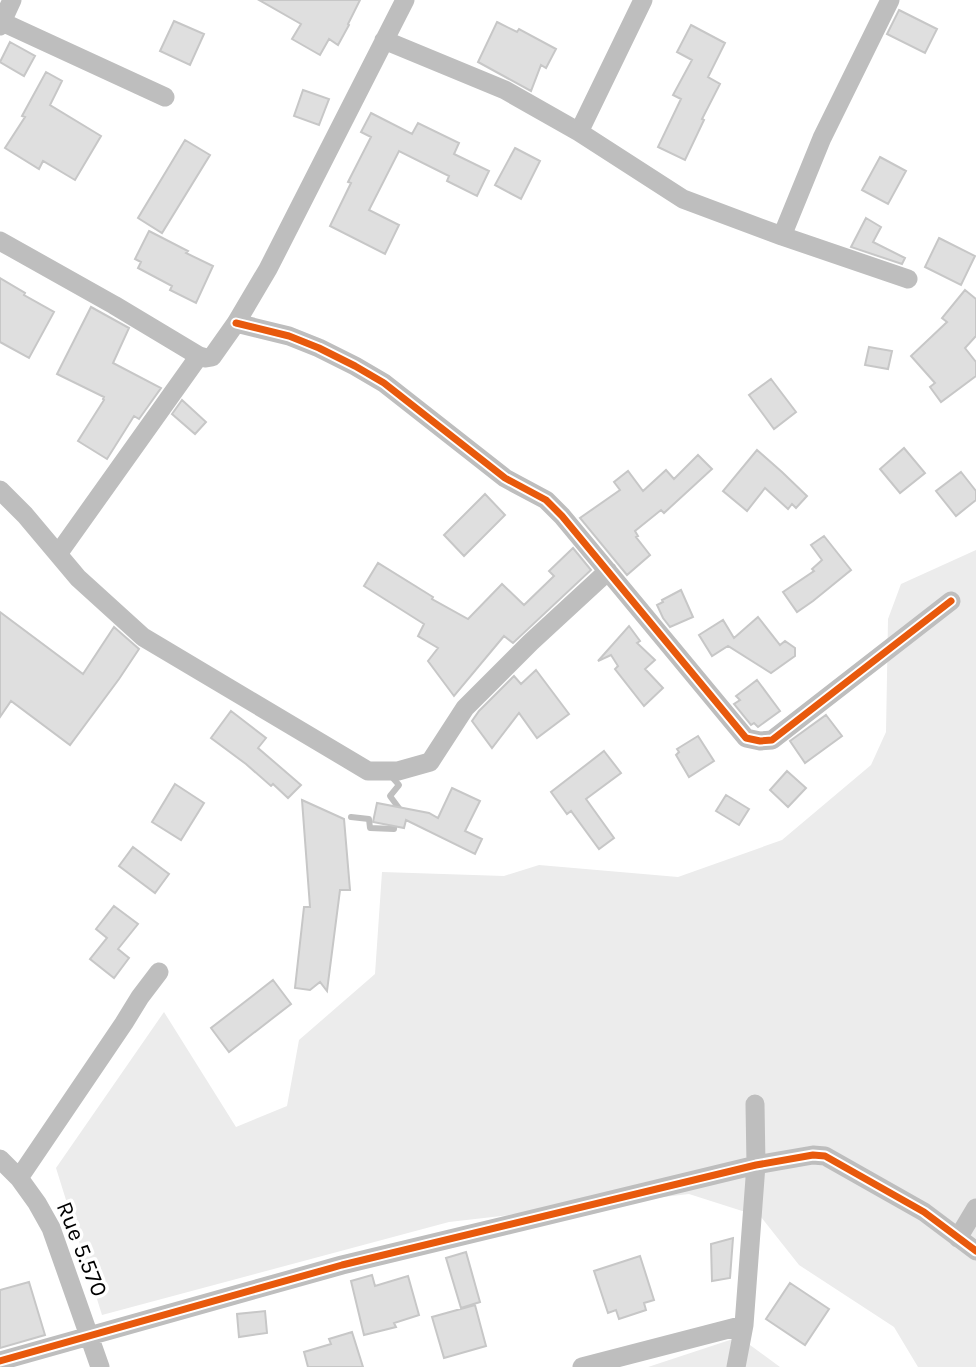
<svg xmlns="http://www.w3.org/2000/svg" width="976" height="1367" font-family="Karla,sans-serif">
	<style>
		.green { fill: #ececec }
		.lines { fill: none; stroke-linecap: round; stroke-linejoin: round }
		.stream { stroke: #bfbfbf; stroke-width: 6 }
		.building { fill: #dfdfdf; stroke: #c7c7c7; stroke-width: 2 }
		.street { stroke: #bebebe; stroke-width: 19 }
		.cycleway-casing { stroke: #fff; stroke-width: 11 }
		.cycleway { stroke: #e8590c; stroke-width: 7 }
		.labels { text-anchor: middle; dominant-baseline: central; stroke-width: 7; stroke-linejoin: round; paint-order: stroke }
		.street-label { font-size: 23px; fill: #000; stroke: #fff }
	</style>
	<rect width="100%" height="100%" fill="#fff"/>
	<path class="green" d="M976,550V1367H918L894,1327L799,1265L761,1217L689,1194L449,1222L102,1315L56,1168L164,1012L236,1127L287,1106L299,1040L375,974L382,872L504,876L539,865L678,877L782,840L871,765L886,732L888,619L901,584Z
		M739,1337L780,1367H648Z"/>
	<g class="lines">
		<path class="stream" d="M391,776L399,785L390,796L401,811
			M351,817L369,819L370,828L394,829L395,820"/>
	</g>
	<path class="building" d="M259,0H360L348,24L349,25L338,45L329,39L320,55L292,39L301,24Z
		M899,10L937,29L925,53L887,34Z
		M174,21L204,34L190,65L160,51Z
		M497,22L517,32L519,29L556,49L546,68L541,65L531,91L478,62Z
		M691,25L725,43L708,77L720,84L702,119L704,120L685,160L658,147L681,99L673,95L692,60L677,52Z
		M10,42L35,56L24,76L0,62Z
		M46,72L62,81L50,105L101,136L75,180L43,161L39,169L5,148L25,117L22,116Z
		M303,90L329,99L319,125L294,116Z
		M371,113L412,134L418,123L459,143L454,154L489,171L477,196L447,181L449,176L399,151L369,210L399,225L385,254L330,226L351,183L348,182L371,137L361,132Z
		M185,140L210,155L162,233L138,218Z
		M515,148L540,161L521,199L495,185Z
		M880,157L906,171L888,204L862,190Z
		M866,218L881,227L873,242L905,258L902,264L851,247Z
		M149,231L188,251L186,253L213,266L196,303L170,290L172,286L138,268L141,262L135,259Z
		M939,238L975,256L961,285L925,267Z
		M0,278L25,293L24,295L54,312L29,358L0,342Z
		M965,290L976,299V336L965,348L976,362V376L941,402L930,387L935,383L911,356L947,322L942,318Z
		M91,307L129,328L113,363L161,388L139,419L134,416L107,459L78,441L104,400L103,399L104,397L57,374Z
		M869,347L892,351L888,369L865,365Z
		M771,379L796,412L774,429L749,395Z
		M182,400L206,422L195,434L172,414Z
		M904,448L925,473L900,493L880,469Z
		M757,450L782,472L807,496L796,508L792,504L788,509L765,488L747,511L723,491Z
		M698,455L712,469L664,513L661,510L635,531L638,536L636,537L650,555L627,575L580,518L620,490L614,482L628,471L643,491L666,470L674,479Z
		M961,472L976,491V500L956,516L936,491Z
		M485,494L505,515L464,556L444,535Z
		M824,536L851,570L813,601L797,612L783,592L814,571L812,569L822,560L811,545Z
		M573,548L591,570L513,643L504,636L454,696L428,661L438,648L418,636L424,624L364,586L378,563L433,597L432,599L468,619L502,584L524,605L554,576L549,571Z
		M681,590L693,617L670,627L663,618L657,605L663,602L662,600Z
		M0,612L83,674L114,627L139,649L119,679L70,745L11,701L0,717Z
		M758,617L780,645L785,641L795,648V656L771,673L728,646L712,656L699,635L723,620L734,638Z
		M629,626L640,641L637,643L655,660L645,669L663,688L644,706L615,669L618,666L611,655L598,661Z
		M536,670L569,714L537,738L519,713L492,748L472,721L479,711L514,676L521,684Z
		M757,680L780,711L758,727L754,723L751,725L734,704L740,700L736,696Z
		M231,711L266,738L258,748L301,785L288,798L273,784L271,786L246,764L211,738Z
		M826,715L842,736L805,763L790,741Z
		M698,736L714,761L689,777L676,755L679,752L677,749Z
		M604,751L621,773L586,799L614,838L599,849L571,811L567,814L551,792Z
		M787,771L806,788L788,807L770,790Z
		M175,784L204,803L181,840L152,822Z
		M452,788L480,801L465,831L482,839L475,854L406,820L404,828L373,822L377,803L429,813L438,818Z
		M726,795L749,809L739,825L716,811Z
		M302,800L344,819L350,890H340L327,991L320,982L310,990L295,988L304,907H310Z
		M133,847L169,874L155,893L119,866Z
		M114,906L138,924L118,949L129,958L114,978L90,959L107,938L96,929Z
		M273,980L291,1004L229,1052L211,1028Z
		M733,1238L730,1278L712,1281L711,1244Z
		M466,1252L480,1302L461,1308L446,1258Z
		M640,1256L654,1300L644,1303L646,1310L619,1319L616,1310L608,1313L594,1271Z
		M372,1275L375,1286L408,1276L419,1315L394,1323L396,1327L364,1335L351,1281Z
		M29,1282L45,1335L0,1348V1290Z
		M790,1283L829,1309L805,1345L766,1319Z
		M475,1305L486,1346L444,1358L432,1317Z
		M265,1311L267,1333L239,1337L237,1314Z
		M352,1332L363,1367H308L304,1352L331,1344L329,1339Z"/>
	<g class="lines">
		<path class="street" d="M2,22L165,97
			M0,26L12,0
			M384,40L505,90L579,132L683,199L782,236L908,279
			M579,132L643,0
			M782,236L822,138L890,0
			M0,241L114,305L199,356L206,358L212,357L236,323L268,269L405,0
			M236,323L289,336L319,348L355,366L384,383L505,478L546,500L562,516L746,738L760,741L772,740L951,601
			M0,490L25,515L78,578L143,637L368,771H398L430,762L465,708L531,642L608,571
			M58,554L199,356
			M0,1159L19,1178L37,1203L51,1228L100,1367
			M19,1178L124,1023L140,997L159,972
			M958,1238L976,1208
			M0,1361L342,1265L756,1165L813,1155L825,1156L924,1212L976,1251
			M582,1367L744,1325
			M736,1367L744,1325L756,1165L755,1104"/>
		<g class="cycleway-casing">
			<path id="cycleway" d="M236,323L289,336L319,348L355,366L384,383L505,478L546,500L562,516L746,738L760,741L772,740L951,601
				M0,1361L342,1265L756,1165L813,1155L825,1156L924,1212L976,1251"/>
		</g>
		<use href="#cycleway" class="cycleway"/>
	</g>
	<g class="labels">
		<g class="street-label">
			<text transform="translate(82 1249) rotate(68)">Rue 5.570</text>
		</g>
	</g>
</svg>
